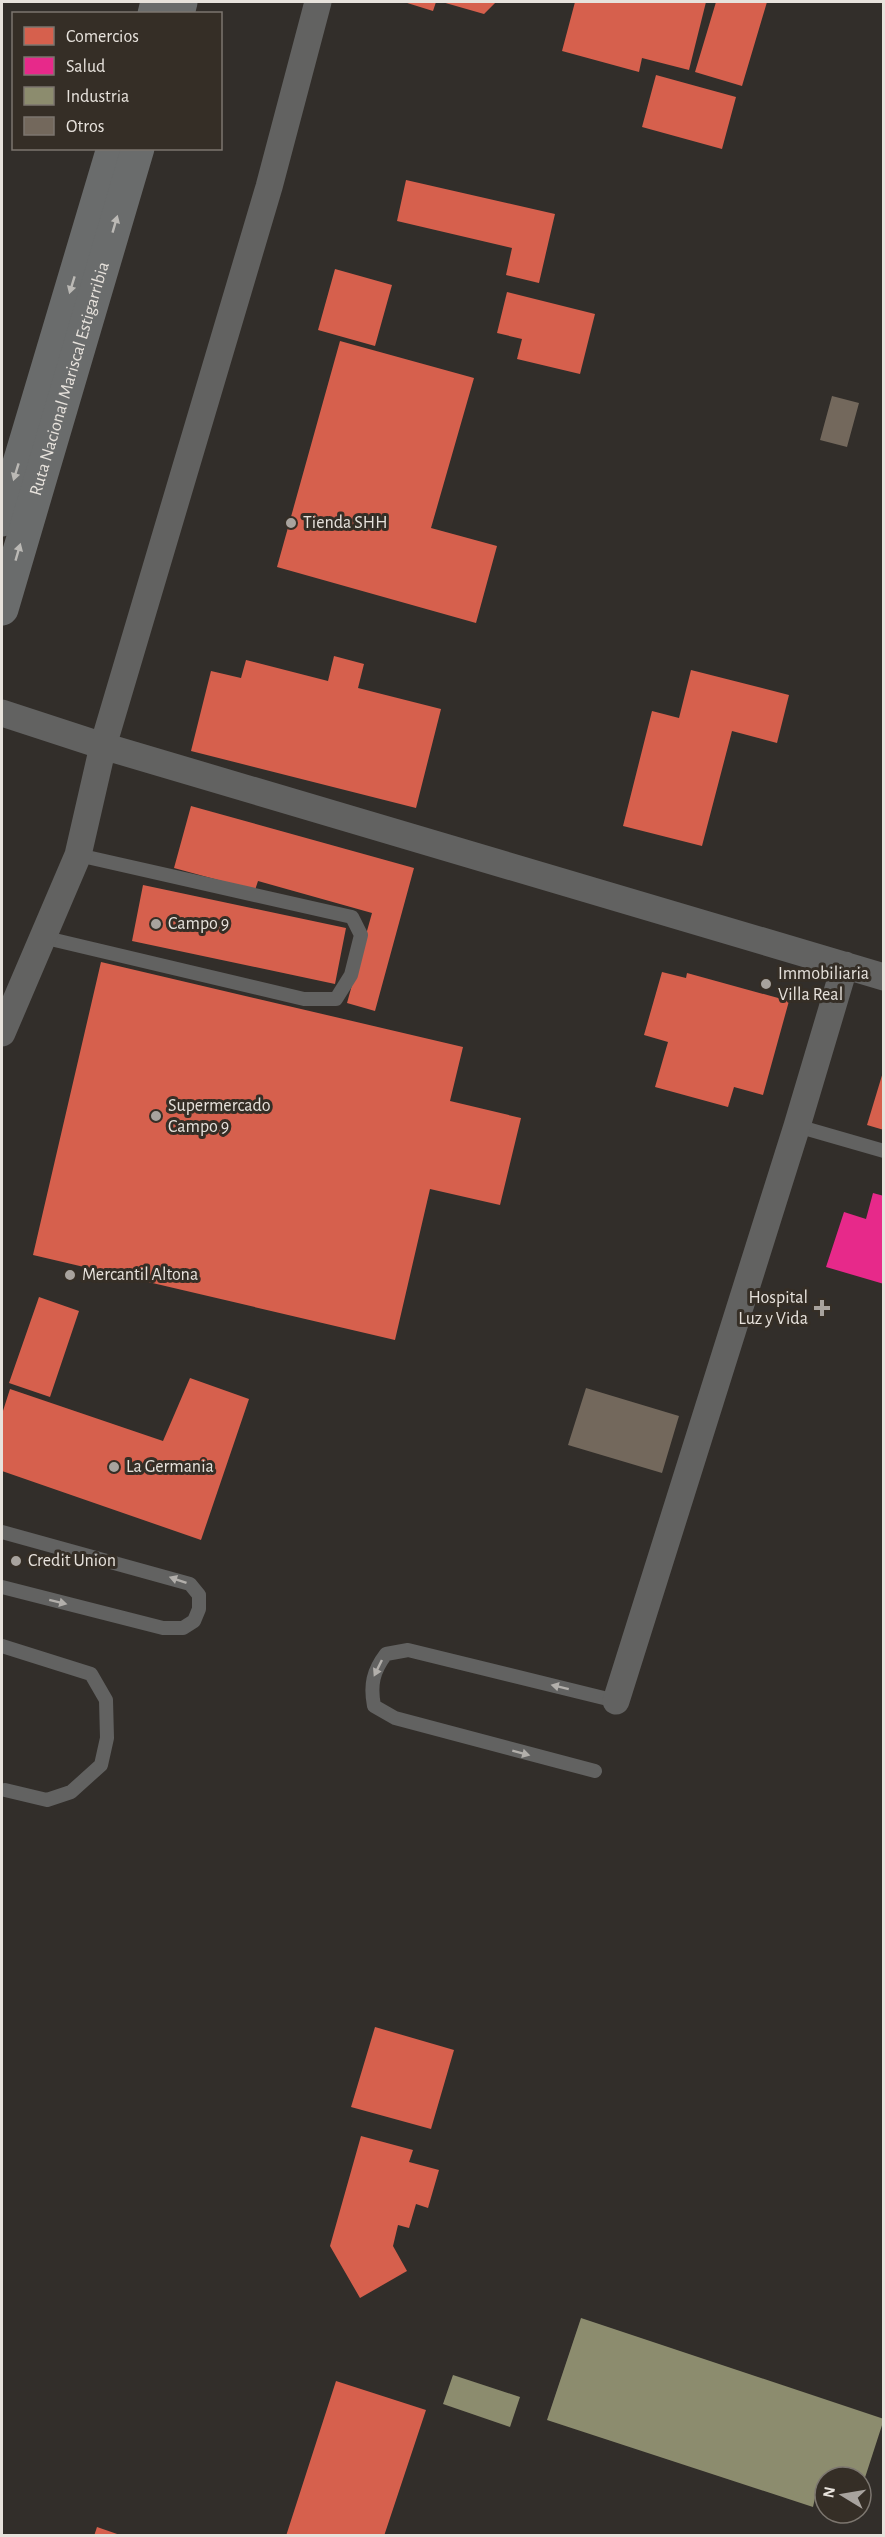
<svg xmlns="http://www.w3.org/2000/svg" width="885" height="2537" font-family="'Alegreya Sans',sans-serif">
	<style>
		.shops { fill: #d6604d }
		.health { fill: #e7298a }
		.industry { fill: #8c8c6e }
		.building { fill: #73685c }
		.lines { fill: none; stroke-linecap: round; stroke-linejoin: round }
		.service { stroke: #626261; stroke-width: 14 }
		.minor { stroke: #626261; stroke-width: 27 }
		.trunk { stroke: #6a6c6c; stroke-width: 33 }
		.oneway { fill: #bbb9b5 }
		.oneway2 { fill: #b2afab }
		.poi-dot { fill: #a8a39e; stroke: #352e26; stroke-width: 2 }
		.labels { text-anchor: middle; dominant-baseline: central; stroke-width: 6; stroke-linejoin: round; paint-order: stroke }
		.street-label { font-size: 18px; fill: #e7e2dc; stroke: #352e26 }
		.poi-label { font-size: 18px; fill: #e7e2dc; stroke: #352e26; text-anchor: start }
	</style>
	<rect width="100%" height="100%" fill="#322e2a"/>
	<path class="shops" d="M404,2H436L433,11Z
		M442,2H496L484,14Z
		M575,2H706L689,70L642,58L639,72L562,51Z
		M716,2H767L742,86L695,72Z
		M656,75L736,97L722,149L642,127Z
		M406,180L555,214L539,283L506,275L512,248L397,221Z
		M335,269L392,285L375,346L318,330Z
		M507,292L595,314L580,374L517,359L522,339L497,333Z
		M340,341L474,378L431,528L497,546L476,623L277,567Z
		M334,656L364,664L358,688L441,709L416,808L191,751L211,671L241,678L246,660L328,681Z
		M691,670L789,695L777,743L732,731L702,846L623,826L652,711L679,718Z
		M191,806L414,868L375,1011L347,1003L372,913L258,881L255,890L174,868Z
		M143,885L346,928L335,984L132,941Z
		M101,962L463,1047L450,1101L521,1118L500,1205L430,1189L395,1340L33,1255Z
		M662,972L686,978L687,973L789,1001L763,1095L734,1087L728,1107L655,1087L668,1042L644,1035Z
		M883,1072H884V1130L867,1125Z
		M39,1297L79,1311L50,1397L9,1383Z
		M190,1378L249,1399L201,1540L2,1471V1414L10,1389L163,1441Z
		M375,2027L454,2050L431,2129L351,2107Z
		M361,2136L413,2150L409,2162L439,2170L428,2208L416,2204L409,2228L398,2225L393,2246L407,2271L360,2298L330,2246Z
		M336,2381L426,2410L384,2536H286Z
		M97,2527L120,2535V2536H94Z"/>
	<path class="health" d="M873,1193L884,1196V1284L826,1267L844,1212L866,1219Z"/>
	<path class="industry" d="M581,2318L884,2419L861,2490V2477H825V2501L815,2498L813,2507L547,2420Z
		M453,2375L520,2397L510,2427L443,2404Z"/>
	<path class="building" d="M832,396L859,403L847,447L820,440Z
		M586,1388L679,1416L662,1473L568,1445Z"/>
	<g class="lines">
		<path class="service" d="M42,937L304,999H336L351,975L361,935L352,917L78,855
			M797,1126L884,1151
			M2,1532L190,1584L199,1595V1609L194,1621L183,1628H163L2,1587
			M2,1646L91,1674L106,1700L107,1738L101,1765L71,1792L47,1800L5,1790
			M595,1771L395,1718L374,1706C370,1685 373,1671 386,1654L408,1650L616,1701"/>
		<path class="minor" d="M2,713L103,746L884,977
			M2,1033L78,855L103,746L269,187L318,2
			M616,1701L797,1126L845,965"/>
		<g class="trunk">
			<path d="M154,14L157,2"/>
			<path d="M178,14L181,2"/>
			<path d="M2,520L113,148"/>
			<path id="s1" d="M2,609L138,148"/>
		</g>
	</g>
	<defs><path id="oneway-solid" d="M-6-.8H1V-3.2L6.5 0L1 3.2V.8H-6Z" transform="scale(1.5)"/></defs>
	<g class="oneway">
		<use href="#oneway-solid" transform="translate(115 224) rotate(-74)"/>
		<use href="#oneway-solid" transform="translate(72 285) rotate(107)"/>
		<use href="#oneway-solid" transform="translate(16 472) rotate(107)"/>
		<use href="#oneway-solid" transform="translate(18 552) rotate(-74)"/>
	</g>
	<g class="oneway2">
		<use href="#oneway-solid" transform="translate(178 1580) rotate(-161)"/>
		<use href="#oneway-solid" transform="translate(58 1602) rotate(14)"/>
		<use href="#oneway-solid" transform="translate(378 1668) rotate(116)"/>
		<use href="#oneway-solid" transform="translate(560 1687) rotate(-166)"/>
		<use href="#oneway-solid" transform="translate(521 1753) rotate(15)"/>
	</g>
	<g class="poi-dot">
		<circle cx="291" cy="523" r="6"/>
		<circle cx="156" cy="924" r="6"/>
		<circle cx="766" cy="984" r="6"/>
		<circle cx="156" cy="1116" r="6"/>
		<circle cx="70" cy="1275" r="6"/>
		<path d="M819 1299h6v6h6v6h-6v6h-6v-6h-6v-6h6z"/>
		<circle cx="114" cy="1467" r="6"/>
		<circle cx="16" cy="1561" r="6"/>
	</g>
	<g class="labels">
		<g class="street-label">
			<text stroke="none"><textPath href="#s1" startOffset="240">Ruta Nacional Mariscal Estigarribia</textPath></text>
		</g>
		<g class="poi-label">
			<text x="303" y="523">Tienda SHH</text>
			<text x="168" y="924">Campo 9</text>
			<text x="778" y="974">Immobiliaria<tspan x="778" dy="21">Villa Real</tspan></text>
			<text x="168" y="1106">Supermercado<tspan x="168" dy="21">Campo 9</tspan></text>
			<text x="82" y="1275">Mercantil Altona</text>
			<text x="808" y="1298" text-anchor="end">Hospital<tspan x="808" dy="21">Luz y Vida</tspan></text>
			<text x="126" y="1467">La Germania</text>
			<text x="28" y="1561">Credit Union</text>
		</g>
	</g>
	<rect width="885" height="2537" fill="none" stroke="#e7e2dc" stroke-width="6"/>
	<rect x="12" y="12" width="210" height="138" fill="#352e26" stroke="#7c766f" stroke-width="1.5"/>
	<rect x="24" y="27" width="30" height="18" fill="#d6604d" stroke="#7c766f" stroke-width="1.5"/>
	<text x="66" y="42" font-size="18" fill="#e7e2dc">Comercios</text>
	<rect x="24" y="57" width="30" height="18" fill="#e7298a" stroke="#7c766f" stroke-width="1.5"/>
	<text x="66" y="72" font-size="18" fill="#e7e2dc">Salud</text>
	<rect x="24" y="87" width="30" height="18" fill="#8c8c6e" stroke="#7c766f" stroke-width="1.5"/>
	<text x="66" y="102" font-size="18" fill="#e7e2dc">Industria</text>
	<rect x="24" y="117" width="30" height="18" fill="#73685c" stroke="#7c766f" stroke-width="1.5"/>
	<text x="66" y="132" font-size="18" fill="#e7e2dc">Otros</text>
	<g transform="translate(843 2495) rotate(281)"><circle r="28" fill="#352e26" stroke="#7c766f" stroke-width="1.5"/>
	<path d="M0-4.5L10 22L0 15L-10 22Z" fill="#a8a39e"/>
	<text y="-9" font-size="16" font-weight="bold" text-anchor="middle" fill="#e7e2dc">N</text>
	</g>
</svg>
